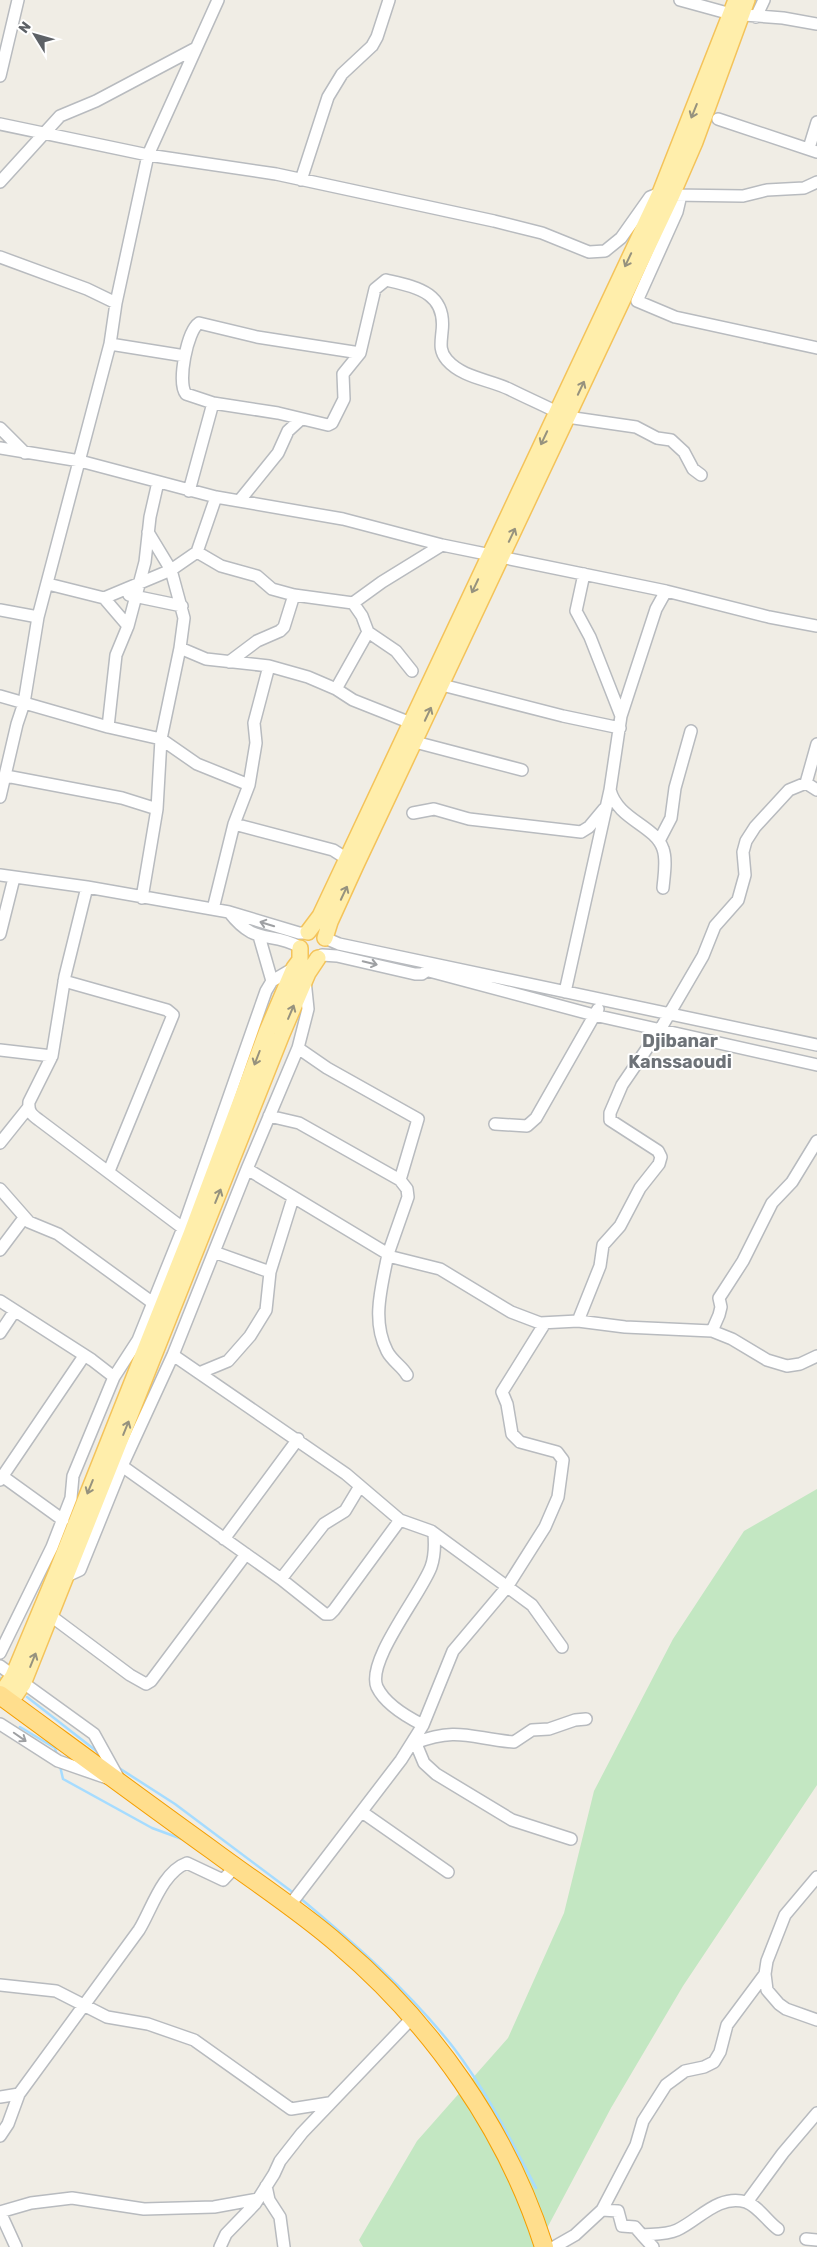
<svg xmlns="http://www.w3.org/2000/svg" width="817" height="2247" font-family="Rubik,sans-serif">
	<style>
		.green { fill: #c3e7c2 }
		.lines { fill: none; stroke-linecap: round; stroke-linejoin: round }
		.stream { stroke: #a6dcff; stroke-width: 2.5 }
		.minor-casing { stroke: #b8bbbf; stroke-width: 14 }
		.major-casing { stroke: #f4c35a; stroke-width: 18 }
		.highway-casing { stroke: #f59f00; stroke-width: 20 }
		.minor { stroke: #fff; stroke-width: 11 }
		.major { stroke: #ffeeab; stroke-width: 15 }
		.highway { stroke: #ffde8d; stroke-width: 18 }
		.oneway { stroke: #96927e }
		.oneway2 { stroke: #9ea0a3 }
		.labels { text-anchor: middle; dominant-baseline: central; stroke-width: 4; stroke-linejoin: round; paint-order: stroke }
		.neighbourhood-label { font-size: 18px; font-weight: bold; fill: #6e7378; stroke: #fff }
	</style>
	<rect width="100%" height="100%" fill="#f0ede5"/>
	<path class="green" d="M817,1489V1785L683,1986L611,2108L537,2247H363L359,2240L417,2141L508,2038L564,1913L594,1791L673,1639L744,1531Z"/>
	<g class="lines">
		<path class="stream" d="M0,1678L1,1679
			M27,1697L99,1753
			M20,1727L55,1748L57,1756
			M60,1766L63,1779L152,1828L182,1839
			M119,1768L175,1804L295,1894
			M300,1898C355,1944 408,1990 453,2047C486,2090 511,2140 536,2188"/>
		<g class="minor-casing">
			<path id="minor" d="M680,0L731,14L783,18L817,24
				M756,17L764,0
				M0,76L18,0
				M718,119L817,152
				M0,124L148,155L276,174L494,221L542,233L589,252L605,251L621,238L650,197L660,193L672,195L743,196L767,190L804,188L817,182
				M809,148L817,122
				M301,180L328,97L342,74L372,46L377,37L389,0
				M0,182L60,116L96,101L196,48
				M681,195L677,212L637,301L675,317L817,348
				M0,257L87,289L116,303
				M110,344L185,356
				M360,353L257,337L199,323C187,331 177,383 186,394L213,403L278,413L328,425L332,423L344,399L343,374L360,353L375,289L386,280C416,287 447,292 442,332C441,343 439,351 447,360C463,378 488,379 509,389C525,397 541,404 557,412
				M567,417L636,427L657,438L671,440L684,452L693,469L701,475
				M0,428L25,453
				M0,448L80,461L216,497L343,519L442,545L666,591L769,617L817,626
				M189,491L213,403
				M240,500L278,453L288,431L300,420
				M197,552L221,566L257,576L272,589L294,595L353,603L362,616L368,632L396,651L412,671
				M584,574L576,611L590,637L621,716
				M48,584L104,598L128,626
				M129,595L182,606
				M104,598L171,570L197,552L216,497
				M353,603L382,582L442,545
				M0,610L38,617
				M180,648L206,659L269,666L308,677L336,689L353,700L411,723
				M229,662L257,641L280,631L284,627L294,595
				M442,685L563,716L620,728
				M336,689L368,632
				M0,696L108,727L161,739L197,764L249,785
				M108,727L116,655L128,626L145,562L150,517L158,482
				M415,742L522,770
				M6,776L122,798L157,809
				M806,783L817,790
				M610,790C618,820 655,825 663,849C667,860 664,876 663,888
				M0,797L17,724L24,703L38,617L110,344L116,303L148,155L218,0
				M413,813L434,809L469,819L581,832L589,827L604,809
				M234,824L333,850L352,862
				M659,841L671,818L675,788L691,731
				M0,875L87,887L229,912L299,933H306
				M87,887L65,976L52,1056L29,1102C28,1112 32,1115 39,1120L188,1232
				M142,898L157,809L161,739L180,648L184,618L171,570L148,532
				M213,909L234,824L249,785L256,743L254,723L269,666
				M229,912C256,947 269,930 300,947
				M0,934L14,878
				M259,936L272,981
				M325,938L339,944L817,1045
				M322,955L337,956L415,974H422L434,966
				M429,971L594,1015L817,1065
				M64,981L167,1010L173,1015L109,1171
				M565,992L610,790L621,716L656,609L666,591
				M298,1048L327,1068L418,1119L400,1180L407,1189L408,1197L388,1254L392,1257L440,1269L511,1312L540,1323L578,1321L625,1327L712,1331L732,1339L767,1360L787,1366L800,1364L817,1356
				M0,1050L52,1056
				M269,1116L299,1123L400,1180
				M495,1124L527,1126L536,1118L598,1009
				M0,1143L28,1108
				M247,1169L388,1254C382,1286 371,1320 387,1351C392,1361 402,1366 407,1375
				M0,1189L29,1222L58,1234L153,1303
				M0,1250L24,1218
				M214,1252L270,1272L293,1198
				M0,1301L92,1360L114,1377
				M578,1321L600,1266L603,1245L620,1226L640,1188L659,1164L661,1157L658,1151L610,1120V1113L622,1085L661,1028L703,956L715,926L738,900L745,875L743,852L746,841L755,827L789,790L806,783L817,744
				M712,1331L719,1315L721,1307L719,1298L723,1292L743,1261L772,1203L792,1182L817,1141
				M0,1333L14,1312
				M173,1355L346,1474L400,1520L431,1531L532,1605L562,1647
				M199,1373L228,1361L250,1336L266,1310L270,1272
				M122,1466L281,1579L325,1614H330L334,1610L400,1520
				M2,1476L63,1520
				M0,1480L84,1356
				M224,1539L298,1439
				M60,1573L67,1576L80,1570L122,1466L173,1355L247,1169L298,1048L308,1009L305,980
				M281,1579L324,1524L345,1511L360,1486
				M51,1616L130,1675L146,1684L151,1681L246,1554
				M0,1653L52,1547L71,1498L73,1476L114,1377L138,1340L183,1228L266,991L272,981L294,968
				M0,1666L94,1734L120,1781
				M0,1724L58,1761L107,1778
				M423,1725C407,1717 385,1704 377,1687C366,1661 421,1594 431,1567C435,1556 435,1546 434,1534
				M414,1739L424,1763L436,1774L512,1820L571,1839
				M415,1743C458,1726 473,1739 514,1742L532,1730L549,1729L575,1720L586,1719
				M362,1812L448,1872
				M817,1877L785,1915L767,1961L765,1974L767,1990L779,2004L786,2009L817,2020
				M290,1905L401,1760L423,1725L453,1651L507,1587L545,1527L558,1497L563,1460L557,1452L520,1442L512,1434L507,1404L502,1392L545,1323
				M0,1985L56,1991L107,2017L148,2024L194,2040L291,2109L329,2103
				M0,2097L19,2094
				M0,2136L8,2124L19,2094L139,1930C151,1911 162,1872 187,1863L223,1880L235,1867
				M266,2186L269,2200L280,2217L284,2247
				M747,2202L783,2153L817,2113
				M602,2210L618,2211L622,2226L635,2227L642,2235C653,2234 666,2235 677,2230C699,2220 718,2194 746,2202C758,2206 768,2222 778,2229
				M0,2212L31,2203L72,2198L144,2209L214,2207L258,2199
				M0,2212L16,2247
				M642,2235L653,2247
				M806,2239L817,2240
				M220,2247L226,2234L255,2204L274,2174L280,2161L302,2133L413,2017
				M554,2247L575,2235L602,2210L636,2145L643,2121L666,2085L685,2071L704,2067L714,2062L720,2052L727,2025L765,1974"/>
		</g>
		<g class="major-casing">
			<path id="major" d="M308,932L320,916L660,193L736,0
				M325,938L330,922L356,865L672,195L695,142L747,0
				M0,1695L13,1676L57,1571L191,1234L267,1031L294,968L300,960V948
				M10,1703L23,1684L282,1034L308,973L318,958"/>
		</g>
		<g class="highway-casing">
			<path id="highway" d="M0,1695C71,1747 141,1799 212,1850C255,1882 299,1910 339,1945C432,2024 507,2130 544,2247"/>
		</g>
		<use href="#minor" class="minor"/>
		<use href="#major" class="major"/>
		<use href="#highway" class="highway"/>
	</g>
	<defs><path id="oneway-shaft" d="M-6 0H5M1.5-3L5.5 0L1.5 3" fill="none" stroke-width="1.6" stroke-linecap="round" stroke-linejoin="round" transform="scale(1.25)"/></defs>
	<g class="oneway">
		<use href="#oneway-shaft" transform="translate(694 111) rotate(112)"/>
		<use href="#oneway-shaft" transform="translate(628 260) rotate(115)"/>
		<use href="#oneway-shaft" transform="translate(581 388) rotate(-65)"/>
		<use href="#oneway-shaft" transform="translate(544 438) rotate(115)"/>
		<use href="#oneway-shaft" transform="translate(512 535) rotate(-65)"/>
		<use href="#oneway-shaft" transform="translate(475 586) rotate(115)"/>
		<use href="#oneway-shaft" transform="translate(428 714) rotate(-65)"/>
		<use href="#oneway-shaft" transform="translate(344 893) rotate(-65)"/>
		<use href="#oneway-shaft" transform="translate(291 1012) rotate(-67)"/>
		<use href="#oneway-shaft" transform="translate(257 1058) rotate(111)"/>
		<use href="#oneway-shaft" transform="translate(218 1196) rotate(-68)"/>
		<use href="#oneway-shaft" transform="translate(126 1428) rotate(-68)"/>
		<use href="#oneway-shaft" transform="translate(90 1487) rotate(112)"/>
		<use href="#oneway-shaft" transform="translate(33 1660) rotate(-68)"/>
	</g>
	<g class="oneway2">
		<use href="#oneway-shaft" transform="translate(267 924) rotate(-163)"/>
		<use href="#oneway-shaft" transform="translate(370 963) rotate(13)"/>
		<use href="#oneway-shaft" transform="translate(20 1737) rotate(35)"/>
	</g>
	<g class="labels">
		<g class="neighbourhood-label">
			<text x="680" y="1041">Djibanar<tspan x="680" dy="21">Kanssaoudi</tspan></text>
		</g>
	</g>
	<g transform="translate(35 35) rotate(307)" stroke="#ffffff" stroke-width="4" paint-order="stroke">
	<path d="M0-4L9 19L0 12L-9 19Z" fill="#5d6166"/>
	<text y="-8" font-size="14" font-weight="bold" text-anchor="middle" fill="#5d6166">N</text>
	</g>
</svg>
